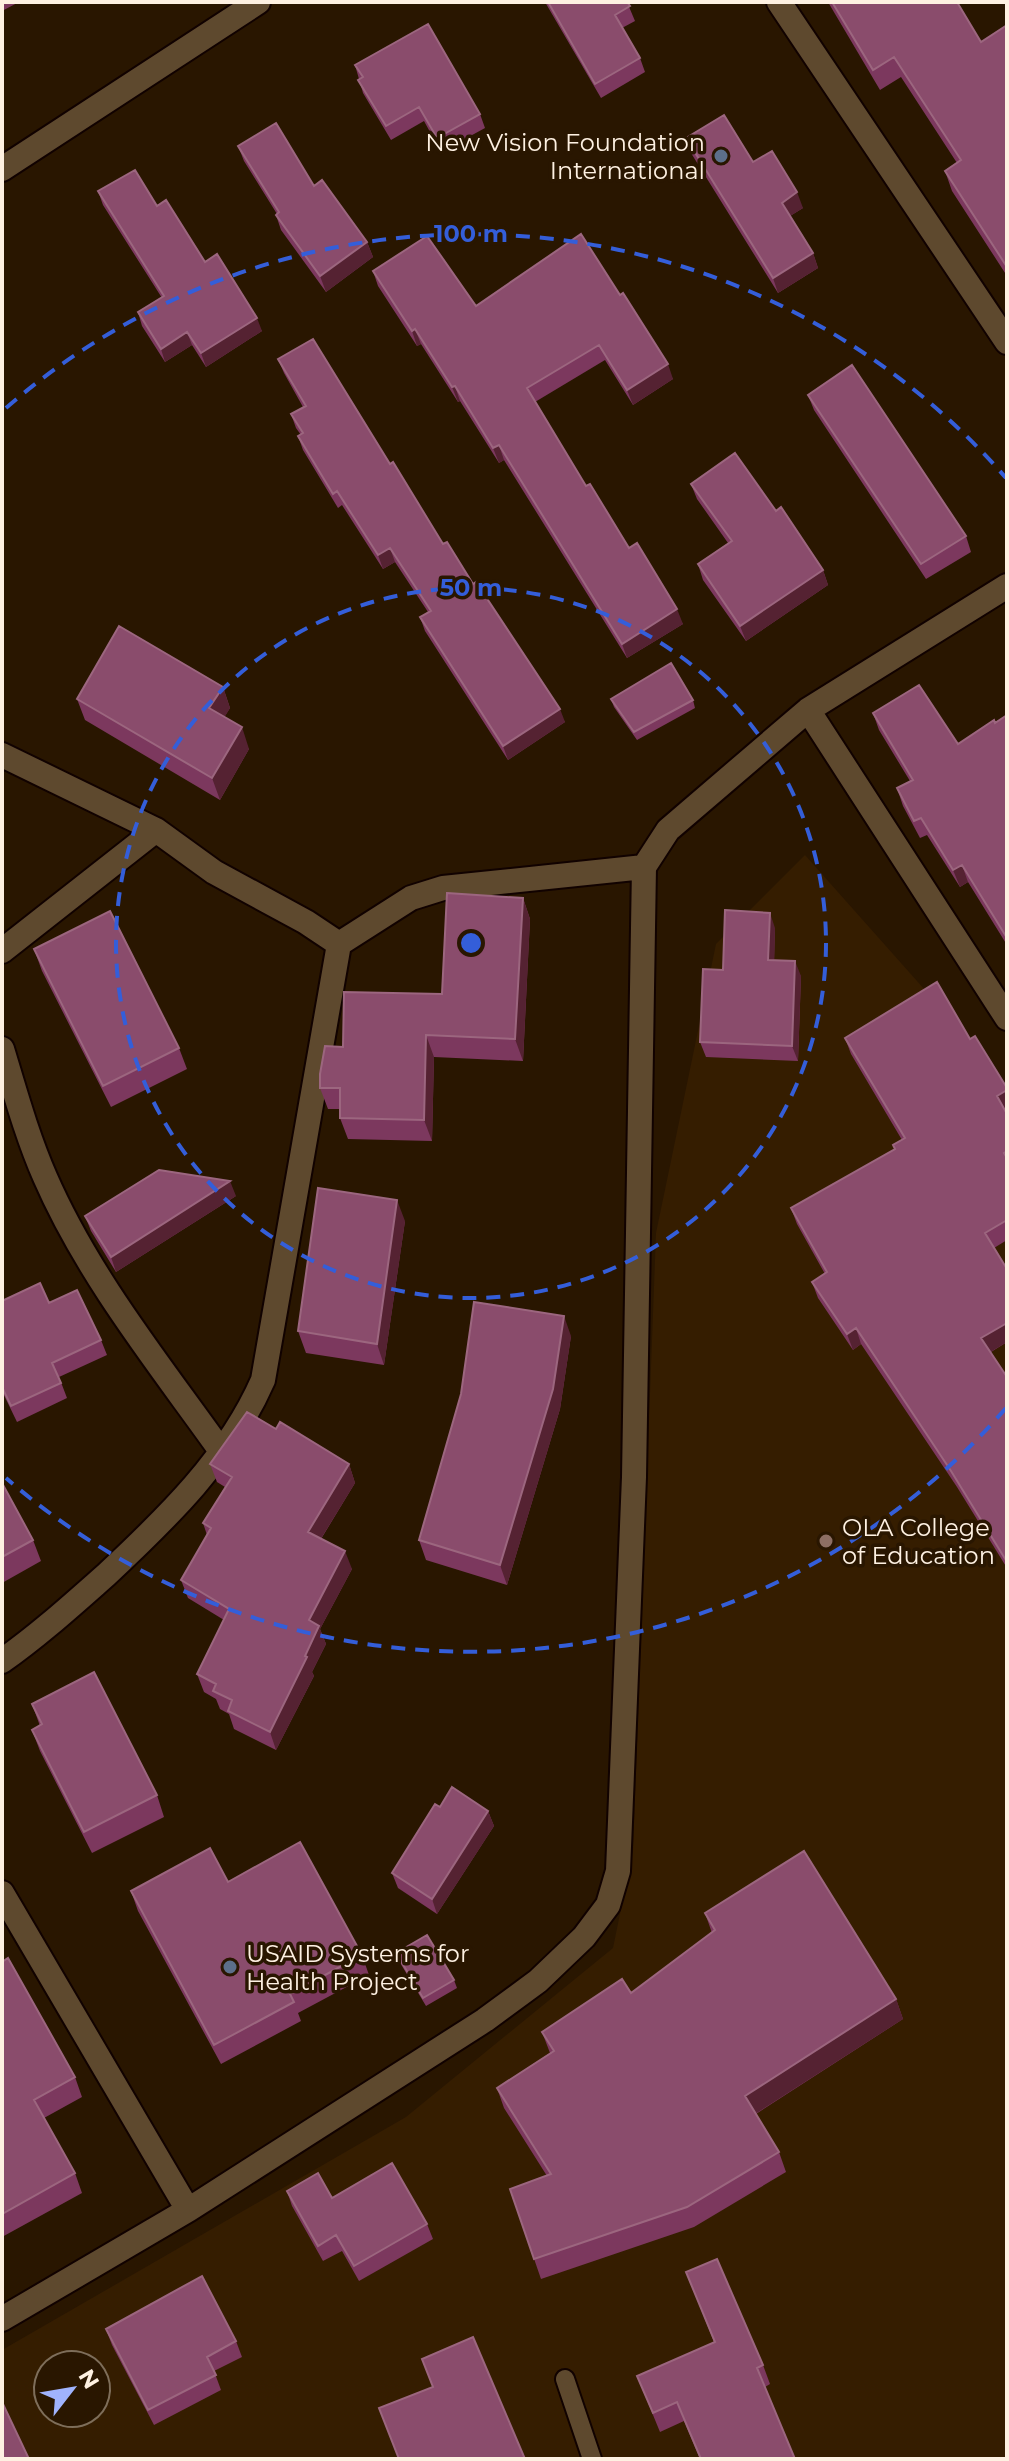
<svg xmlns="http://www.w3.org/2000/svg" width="1009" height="2461" font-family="Montserrat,sans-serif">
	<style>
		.built { fill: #351d00; fill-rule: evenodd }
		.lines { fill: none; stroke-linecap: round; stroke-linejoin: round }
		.lane-casing { stroke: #110200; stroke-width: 22 }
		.street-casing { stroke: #110200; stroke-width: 28 }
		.lane { stroke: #5e492e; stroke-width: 18 }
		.street { stroke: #5e492e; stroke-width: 24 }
		.wall { fill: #7c385e }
		.shaded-wall { fill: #552232 }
		.building { fill: #8a4c6c; stroke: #9c667f; stroke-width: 2 }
		.ring { fill: none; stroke: #345ed9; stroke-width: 4; stroke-dasharray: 14 10 }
		.service-dot { fill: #5c6f8a; stroke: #291600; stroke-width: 3 }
		.education-dot { fill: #8d6e63; stroke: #291600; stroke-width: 3 }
		.labels { text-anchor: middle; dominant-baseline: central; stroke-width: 7; stroke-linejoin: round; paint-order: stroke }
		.poi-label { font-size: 24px; fill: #fef1e2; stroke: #291600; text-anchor: start }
		.centre { fill: #345ed9; stroke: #291600; stroke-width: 4 }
		.ring-label { font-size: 24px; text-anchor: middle; font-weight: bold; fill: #345ed9; stroke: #291600; stroke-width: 7; stroke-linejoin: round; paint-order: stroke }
	</style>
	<rect width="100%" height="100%" fill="#291600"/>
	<path class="built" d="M805,855L925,990L1007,1124V2459H2V2350L406,2117L613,1948L633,1850L656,1233L716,944ZM48,2365H96V2413H48Z"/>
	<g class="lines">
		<g class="lane-casing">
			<path id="lane" d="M565,2379L592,2459"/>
		</g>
		<g class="street-casing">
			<path id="street" d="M779,2L1007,342
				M2,169L258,2
				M808,710L1007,1018
				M2,755L156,830L214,872L306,922L339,944
				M2,951L156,830
				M2,1049C15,1092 27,1136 45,1177C88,1276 159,1364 221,1451
				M2,1661C39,1635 72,1605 106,1575C167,1518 229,1458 263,1380L339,944L411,898L443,888L644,867
				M2,1893L188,2210
				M2,2319L188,2210L485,2020L538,1981L584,1937L608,1905L618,1871L634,1477L644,867L668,830L808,710L1007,586"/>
		</g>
		<use href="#lane" class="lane"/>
		<use href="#street" class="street"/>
	</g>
	<path class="wall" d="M2,2H19L2,11Z
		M545,2H627L635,21L622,28L640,58L645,72L601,98Z
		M828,2H957L981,42L1007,25V276L952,191L945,171L957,163L901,77L880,90Z
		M355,65L480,114L485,128L441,152L424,121L391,140L363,93Z
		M686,138L753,162L803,208L790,216L813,253L818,268L778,293L691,153Z
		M238,146L314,186L367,242L373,257L326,292L281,230L276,215L277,214L244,161Z
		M98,191L157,206L205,262L262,331L206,367L192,345L165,362L142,326L138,312L162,298L103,205Z
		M581,234L673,379L633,405L605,360L535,402L586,486L683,624L627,658L504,460L499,463L460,401L458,402L421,344L417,346L378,286L373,271L476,306Z
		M278,359L390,464L443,544L473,584L565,722L508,760L425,631L420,617L428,612L395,562L383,569L342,505L338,508L303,450L298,436L301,435L296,428L291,414L303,407L284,373Z
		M808,395L966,536L971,552L926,579L814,410Z
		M691,484L776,511L823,570L828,585L746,641L703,580L698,564L728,543L697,499Z
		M223,687L230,708L224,717L249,749L220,800L85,720L77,699Z
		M611,699L693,700L695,708L637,740L614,707Z
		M873,713L958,744L1007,715V945L968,882L960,887L927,835L920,838L903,806L897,788L910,781L879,730Z
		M523,898L530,919L523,1061L434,1057L432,1141L348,1139L340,1118V1109H328L320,1088L343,1047L442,994Z
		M775,928L774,960L801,976L798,1061L706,1057L700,1042L723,970Z
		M34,949L179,1048L187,1069L111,1107L42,971Z
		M845,1038L970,1039L1007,1088V1110L1005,1111L1007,1114V1240L994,1248L1007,1342L991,1352L1007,1377V1568L957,1487L861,1344L853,1350L818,1298L812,1282L825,1274L797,1224L791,1208L895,1149L893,1145L902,1140L851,1054Z
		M236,1196L116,1272L91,1231L85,1216Z
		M405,1221L384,1365L306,1353L298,1331Z
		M2,1301L49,1303L101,1340L107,1355L59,1377L67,1398L17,1422L2,1391Z
		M571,1336L560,1409L507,1585L426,1560L419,1540Z
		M276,1429L349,1464L355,1483L321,1539L352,1569L320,1629L326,1644L312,1672L314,1676L276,1750L234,1729L229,1714L220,1709L216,1699L204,1692L197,1674L224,1620L188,1598L181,1580L207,1535L203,1523L225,1487L217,1482L210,1464Z
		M2,1483L33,1540L41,1561L2,1583Z
		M32,1704L157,1795L164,1817L92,1853L40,1751L32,1730L40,1726Z
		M440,1807L488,1811L494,1826L437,1914L398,1888L392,1873Z
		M228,1882L362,1955L369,1975L298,2013L301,2021L221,2064L138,1911L131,1891Z
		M705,1913L896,1999L903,2019L756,2114L779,2152L786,2172L694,2227L541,2279L510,2189L547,2176L504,2108L497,2088L550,2053L542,2032L631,1993L712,1933Z
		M396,1953L454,1980L457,1988L426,2006L399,1961Z
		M2,1962L75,2077L82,2097L44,2118L75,2173L82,2193L2,2237Z
		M287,2191L332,2198L427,2224L433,2239L359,2281L342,2251L323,2261L292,2206Z
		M686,2272L763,2365L770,2384L765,2387L795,2459H700L684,2421L660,2432L637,2376L714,2342Z
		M106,2329L236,2341L242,2357L214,2371L221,2390L154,2425L112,2345Z"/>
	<path class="shaded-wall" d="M797,192L803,208L787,218L782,203Z
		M367,242L373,257L326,292L320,276Z
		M813,253L818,268L778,293L773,278Z
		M257,318L262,331L206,367L201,353Z
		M415,329L421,344L417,346L412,331Z
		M187,332L192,345L165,362L161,349Z
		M668,364L673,379L633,405L627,390Z
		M455,386L460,401L458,402L452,387Z
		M499,445L504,460L499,463L493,448Z
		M390,548L395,562L383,569L378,555Z
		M823,570L828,585L746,641L740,626Z
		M677,609L683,624L627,658L622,644Z
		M223,687L230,708L217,730L209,708Z
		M560,709L565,722L508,760L503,746Z
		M242,727L249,749L220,800L212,778Z
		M962,865L968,882L960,887L953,870Z
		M523,898L530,919L523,1061L515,1039Z
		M770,913L775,928L774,975L768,960Z
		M795,961L801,976L798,1061L792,1046Z
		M426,1035L434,1057L432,1141L424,1120Z
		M1007,1090V1110L1002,1112L997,1096Z
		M230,1181L236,1196L116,1272L111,1257Z
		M397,1200L405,1221L384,1365L377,1344Z
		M564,1316L571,1336L560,1409L507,1585L500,1565Z
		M1007,1323V1342L987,1354L981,1338Z
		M856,1328L861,1344L853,1350L847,1334Z
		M349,1464L355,1483L314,1550L308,1532Z
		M345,1551L352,1569L320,1629L326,1644L312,1672L314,1676L276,1750L270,1732L305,1656L309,1620Z
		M488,1811L494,1826L437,1914L432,1899Z
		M896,1999L903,2019L752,2116L745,2096Z"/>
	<path class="building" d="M548,2H627L630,6L615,15L640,58L595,84Z
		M832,2H957L981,42L1007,25V267L945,171L961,160L894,57L873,70Z
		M428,24L480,114L437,138L419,107L386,126L358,80L363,77L355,65Z
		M724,115L753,162L772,151L797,192L782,203L813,253L773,278L686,138Z
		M276,123L314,186L322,180L367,242L320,276L276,215L279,212L238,146Z
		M135,170L157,206L166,200L205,262L217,254L257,318L201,353L187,332L161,349L138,312L164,296L98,191Z
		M581,234L620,295L623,293L668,364L627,390L599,345L527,388L586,486L590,484L629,548L637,543L677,609L622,644L499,445L493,448L455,386L452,387L415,329L412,331L373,271L427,236L476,306Z
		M313,339L390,464L393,462L443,544L447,542L473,584L476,582L560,709L503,746L420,617L431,611L390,548L378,555L337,491L333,494L298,436L303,433L291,414L306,406L278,359Z
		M852,365L966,536L921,564L808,395Z
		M735,453L776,511L781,507L823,570L740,626L698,564L732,541L691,484Z
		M119,626L223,687L209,708L242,727L212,778L77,699Z
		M671,663L693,700L634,732L611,699Z
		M919,685L958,744L994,720L995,723L1007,715V938L962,865L953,870L921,818L914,821L897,788L913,780L873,713Z
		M447,893L523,898L515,1039L426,1035L424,1120L340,1118V1088H320V1074L325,1046L343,1047L344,992L442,994Z
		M725,910L770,913L768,960L795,961L792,1046L700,1042L703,969L723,970Z
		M110,911L179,1048L103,1086L34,949Z
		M937,982L970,1039L975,1036L1007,1088V1090L997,1096L1007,1114V1151L1004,1153L1007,1158V1220L985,1233L1007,1269V1323L981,1338L1007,1377V1562L951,1471L856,1328L847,1334L812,1282L827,1272L791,1208L895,1149L893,1145L905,1138L845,1038Z
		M159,1170L230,1181L111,1257L85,1216Z
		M318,1188L397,1200L377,1344L298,1331Z
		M40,1283L49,1303L77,1290L101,1340L52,1363L61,1383L11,1406L2,1387V1301Z
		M474,1302L564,1316L553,1389L500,1565L419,1540L461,1394Z
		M247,1412L276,1429L280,1422L349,1464L308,1532L345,1551L309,1620L319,1626L305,1656L307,1657L270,1732L228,1711L232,1700L213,1691L216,1684L197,1674L229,1609L181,1580L211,1528L203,1523L232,1477L210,1464Z
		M2,1483L33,1540L2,1557Z
		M94,1672L157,1795L84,1832L32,1730L42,1724L32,1704Z
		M452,1787L488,1811L432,1899L392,1873L435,1804L440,1807Z
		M300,1842L362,1955L290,1994L294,2002L214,2045L131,1891L210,1848L228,1882Z
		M804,1851L896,1999L745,2096L779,2152L687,2207L534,2259L510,2189L551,2174L497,2088L554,2051L542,2032L622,1979L631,1993L715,1930L705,1913Z
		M427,1935L454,1980L423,1998L396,1953Z
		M8,1958L75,2077L34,2100L75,2173L2,2214V1962Z
		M392,2163L427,2224L354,2266L336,2235L318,2246L287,2191L318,2173L332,2198Z
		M717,2259L763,2365L757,2368L795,2459H701L677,2402L653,2413L637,2376L715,2342L686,2272Z
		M202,2276L236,2341L207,2357L216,2375L148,2410L106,2329Z
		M473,2337L525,2459H399L379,2408L433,2387L422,2359Z
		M2,2402L29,2459H2Z"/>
	<g class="ring">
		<circle cx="471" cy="943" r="355"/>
		<path d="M1006 1408A709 709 0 0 1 6 1478M6 408A709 709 0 0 1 1006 478"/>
	</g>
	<g class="service-dot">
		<circle cx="721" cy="156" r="8"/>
		<circle cx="230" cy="1967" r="8"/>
	</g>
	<circle class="education-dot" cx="826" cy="1541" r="8"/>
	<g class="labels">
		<g class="poi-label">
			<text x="705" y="142" text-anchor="end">New Vision Foundation<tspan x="705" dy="28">International</tspan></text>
			<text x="842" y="1527">OLA College<tspan x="842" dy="28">of Education</tspan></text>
			<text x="246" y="1953">USAID Systems for<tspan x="246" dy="28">Health Project</tspan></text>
		</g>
	</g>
	<circle cx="471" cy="943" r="12" class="centre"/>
	<g class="ring-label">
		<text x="471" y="242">100 m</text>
		<text x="471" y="596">50 m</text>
	</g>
	<rect width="1009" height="2461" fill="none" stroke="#fef1e2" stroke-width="8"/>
	<g transform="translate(72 2389) rotate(59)"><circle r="38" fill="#291600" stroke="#7e6e5a" stroke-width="2"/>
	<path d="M0-6L14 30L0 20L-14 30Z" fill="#a0b3fd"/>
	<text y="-12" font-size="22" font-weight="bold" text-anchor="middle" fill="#fef1e2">N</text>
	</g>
</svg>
